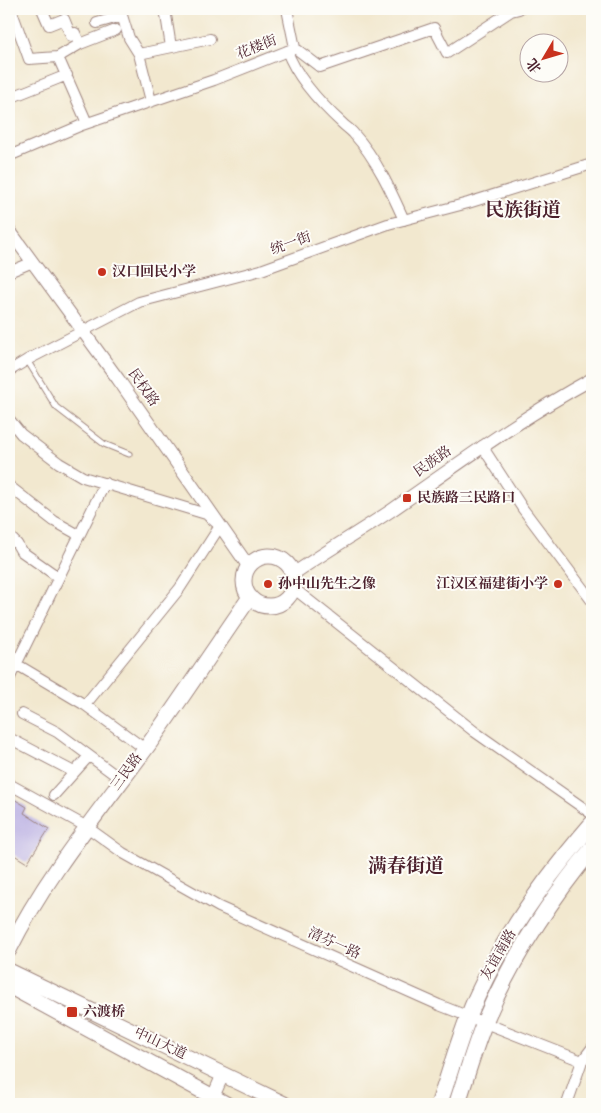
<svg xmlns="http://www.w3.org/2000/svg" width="601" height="1113" font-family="Vollkorn,'Noto Serif SC',serif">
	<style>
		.building { fill: #bbb1e3 }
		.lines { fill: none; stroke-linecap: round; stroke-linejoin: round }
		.service-casing { stroke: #9e847d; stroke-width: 7 }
		.minor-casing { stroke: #9e847d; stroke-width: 12 }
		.tertiary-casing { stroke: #9e847d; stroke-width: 14 }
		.secondary-casing { stroke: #9e847d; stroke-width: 17 }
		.primary-casing { stroke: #9e847d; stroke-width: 18 }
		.service { stroke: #fff; stroke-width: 5 }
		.minor { stroke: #fff; stroke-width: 10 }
		.tertiary { stroke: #fff; stroke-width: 12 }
		.secondary { stroke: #fff; stroke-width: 15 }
		.primary { stroke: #fff; stroke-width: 16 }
		.poi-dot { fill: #c8321e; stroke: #fdfcf7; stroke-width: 2 }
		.labels { text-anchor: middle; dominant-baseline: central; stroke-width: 4; stroke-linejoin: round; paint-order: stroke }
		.street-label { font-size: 14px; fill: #4a1f2b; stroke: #fdfcf7 }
		.poi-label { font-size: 14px; font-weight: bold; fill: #4a1f2b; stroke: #fdfcf7; text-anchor: start }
		.district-label { font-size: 19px; font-weight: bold; fill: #4a1f2b; stroke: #fdfcf7 }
	</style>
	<rect width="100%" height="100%" fill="#fdfcf7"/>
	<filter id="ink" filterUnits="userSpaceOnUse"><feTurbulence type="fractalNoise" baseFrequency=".02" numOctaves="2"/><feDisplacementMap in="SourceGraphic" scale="10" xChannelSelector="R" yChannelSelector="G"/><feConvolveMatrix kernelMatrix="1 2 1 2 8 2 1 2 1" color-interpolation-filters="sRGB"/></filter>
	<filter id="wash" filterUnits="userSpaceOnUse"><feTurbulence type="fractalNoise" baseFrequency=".0096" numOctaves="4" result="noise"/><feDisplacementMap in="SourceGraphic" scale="20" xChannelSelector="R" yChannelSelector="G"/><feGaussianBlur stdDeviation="1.12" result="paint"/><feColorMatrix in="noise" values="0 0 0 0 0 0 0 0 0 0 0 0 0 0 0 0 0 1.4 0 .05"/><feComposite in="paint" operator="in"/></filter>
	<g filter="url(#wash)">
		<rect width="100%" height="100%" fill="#f2e8cf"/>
		<g id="blocks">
			<path class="building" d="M9,796L27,807L24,813L49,829L27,863L11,853L14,849L9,845Z"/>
		</g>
	</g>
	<g filter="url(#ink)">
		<use href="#blocks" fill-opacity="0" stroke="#9e847d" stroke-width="1"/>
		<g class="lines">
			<g class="service-casing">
				<path id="service" d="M27,360L56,407L104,444L129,454"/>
			</g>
			<g class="minor-casing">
				<path id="minor" d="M11,9L29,59L58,57L87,123
					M42,9L49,25L64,19L71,36L75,33L80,44L116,30
					M120,9L129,38L139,54L151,101
					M165,9L171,47
					M287,9L295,48
					M97,23L122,16
					M295,48L320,67L434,28L447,53L511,11L519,9
					M287,51C297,78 321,104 343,124C346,127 351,130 354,134C376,158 391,191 404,220
					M139,54L210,39
					M58,57L80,44
					M12,97L67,75
					M9,156L82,125L214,80L295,48
					M9,272L33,262
					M9,371L27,360L139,302L261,270L388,224L468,203L592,164
					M9,419L21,434L59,463L83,477L206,514L220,526L180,588L85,705
					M482,446L523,509L592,601
					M9,486L54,521L79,535
					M9,536L17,544L21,551L58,577
					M292,587L475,732L592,814
					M16,664L85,705L145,749
					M9,679L105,483
					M22,714L57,732L122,780
					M9,738L74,772
					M9,784L87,827L123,853L219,907L439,1005L582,1061
					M54,795L89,756
					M567,1104L582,1061L592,1048"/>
			</g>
			<g class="tertiary-casing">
				<path id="tertiary" d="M9,230L118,379L249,567
					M293,574C325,552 359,532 392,510C458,464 522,417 592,379
					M210,1104L223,1074"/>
			</g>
			<g class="secondary-casing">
				<path id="secondary" d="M244 581a25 25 0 1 1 50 0a25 25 0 1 1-50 0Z
					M9,950C46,875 100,811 149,744C184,695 216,646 250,597
					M9,971L284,1104
					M9,986L226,1104"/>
			</g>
			<g class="primary-casing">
				<path id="primary" d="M439,1104C452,1067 462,1027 479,992C507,931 548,875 592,824
					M457,1104C466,1077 474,1048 485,1021C512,958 549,901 592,849"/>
			</g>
			<use href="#service" class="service"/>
			<use href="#minor" class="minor"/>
			<use href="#tertiary" class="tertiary"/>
			<use href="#secondary" class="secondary"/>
			<use href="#primary" class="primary"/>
		</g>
	</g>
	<g class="poi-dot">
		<circle cx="102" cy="272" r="5"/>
		<rect x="402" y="493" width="10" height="10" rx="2.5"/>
		<circle cx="268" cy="584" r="5"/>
		<circle cx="558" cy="584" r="5"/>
		<rect x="66" y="1006" width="12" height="12" rx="2.5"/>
	</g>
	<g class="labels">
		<g class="street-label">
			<text transform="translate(257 48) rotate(-22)">花楼街</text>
			<text transform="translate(291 244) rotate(-20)">统一街</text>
			<text transform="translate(143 388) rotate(55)">民权路</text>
			<text transform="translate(433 462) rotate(-35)">民族路</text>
			<text transform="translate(127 772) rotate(-54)">三民路</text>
			<text transform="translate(334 944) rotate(24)">清芬一路</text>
			<text transform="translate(499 955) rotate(-60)">友谊南路</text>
			<text transform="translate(160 1044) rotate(25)">中山大道</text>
		</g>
		<g class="poi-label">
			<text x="112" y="272">汉口回民小学</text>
			<text x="417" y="498">民族路三民路口</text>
			<text x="278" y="584">孙中山先生之像</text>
			<text x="548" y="584" text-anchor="end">江汉区福建街小学</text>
			<text x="83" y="1012">六渡桥</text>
		</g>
		<g class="district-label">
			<text x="523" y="211">民族街道</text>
			<text x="406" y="867">满春街道</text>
		</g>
	</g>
	<rect width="601" height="1113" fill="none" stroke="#fdfcf7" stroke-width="30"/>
	<g transform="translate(544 58) rotate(232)"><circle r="24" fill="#fdfcf7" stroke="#b5a4a5"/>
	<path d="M0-4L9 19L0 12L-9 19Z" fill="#c8321e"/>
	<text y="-8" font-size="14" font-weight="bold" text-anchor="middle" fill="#4a1f2b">北</text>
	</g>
</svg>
